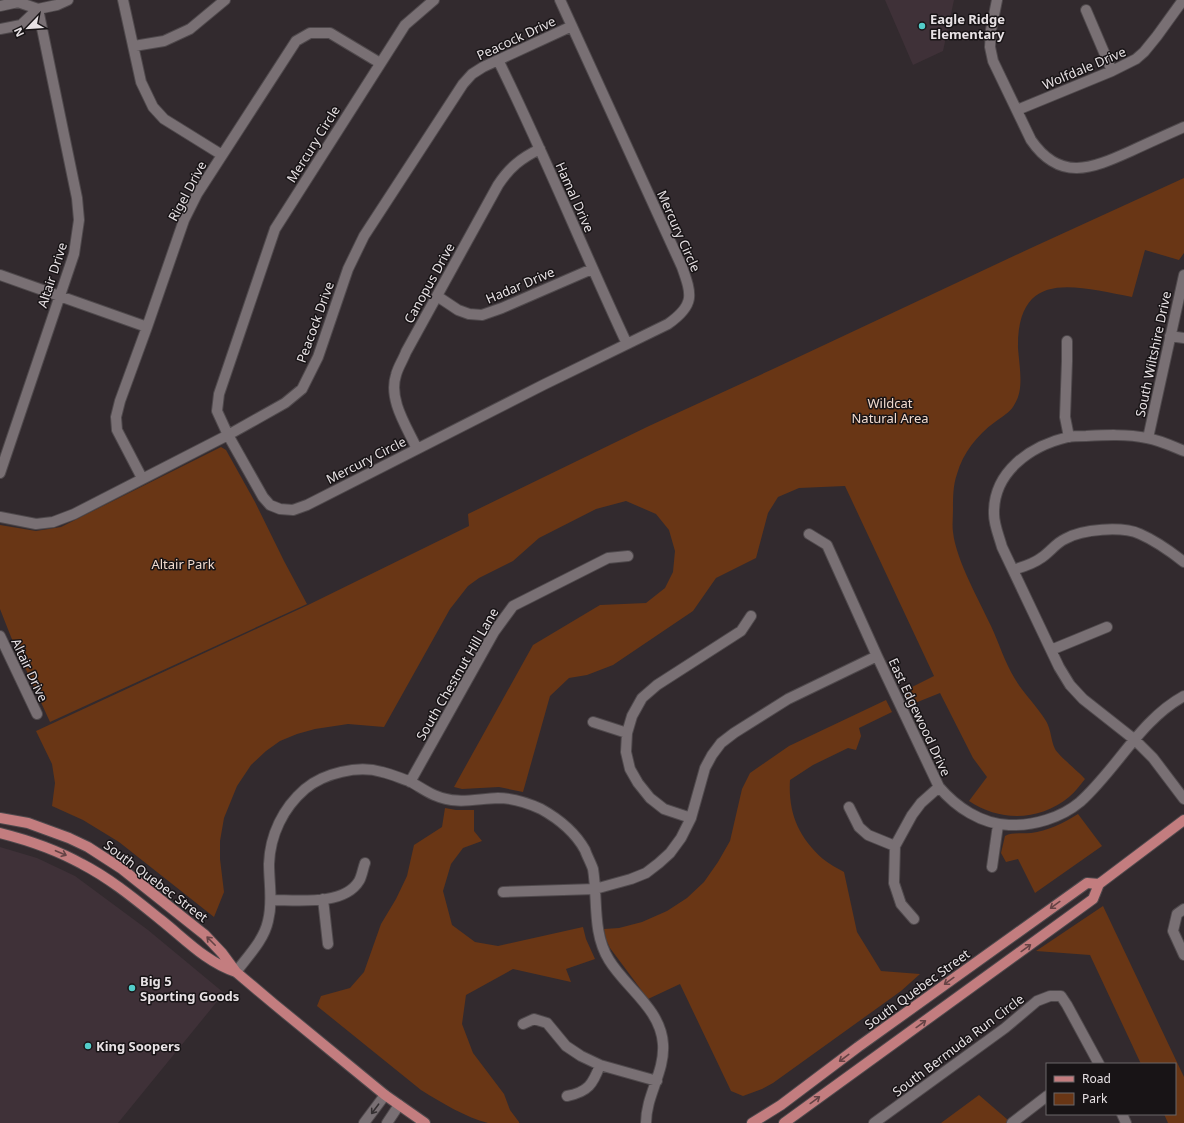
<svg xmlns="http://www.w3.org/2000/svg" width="1184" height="1123" font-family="'Noto Sans',sans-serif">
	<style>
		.built { fill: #3f3138 }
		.green { fill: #693615 }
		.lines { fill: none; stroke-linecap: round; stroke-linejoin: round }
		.minor-casing { stroke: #4f494c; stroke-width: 12 }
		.major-casing { stroke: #4f494c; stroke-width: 12 }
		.minor { stroke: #797074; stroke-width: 10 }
		.major { stroke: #c37d7f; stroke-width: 10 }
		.oneway { stroke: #654345 }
		.oneway2 { stroke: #353032 }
		.poi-dot { fill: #53cdca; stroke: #181416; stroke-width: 1.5 }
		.labels { text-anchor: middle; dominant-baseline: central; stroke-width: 3; stroke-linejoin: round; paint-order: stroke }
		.poi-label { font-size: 13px; font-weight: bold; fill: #e7e1e4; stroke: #181416; text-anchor: start }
		.street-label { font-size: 13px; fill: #e7e1e4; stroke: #181416 }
		.park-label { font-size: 13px; fill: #f1dbcf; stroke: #181416 }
	</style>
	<rect width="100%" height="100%" fill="#322a2e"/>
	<path class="built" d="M885,0H954L943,51L913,65Z
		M0,847L37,858L75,876L148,930L224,993L118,1123H0Z"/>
	<path class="green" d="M1184,178V253L1179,260L1145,250L1132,297C1077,287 1017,267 1018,348C1019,362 1023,384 1018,397C1012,412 1007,413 995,422C977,435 963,453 957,474C953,485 953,498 953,509C953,517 952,525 953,532C956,560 979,600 991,626C999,643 1005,663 1015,679C1024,694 1037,706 1046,721C1051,729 1051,741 1055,749C1059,756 1079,772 1085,779C1080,785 1075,792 1069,797C1040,821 1000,822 969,801L987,777L973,758L940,693L910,705L904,691L934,676L845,486L799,488L778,497L768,513L756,558L716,578L693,611L613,665L587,675L569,678L550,696L523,792L499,787L462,789L454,787L533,645L600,605L646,603L665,588L673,572L675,551L669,530L656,514L626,501L596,509L539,538L513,561L479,578L468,586L450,609L384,727L348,724L315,729L297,734L280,741L266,751L251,765L237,786L224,818L220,841V859L224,892L214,917L119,842L83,820L52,806L55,783L52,764L36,731L308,605L469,526L468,514L649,426L773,369L1031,248Z
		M221,447L226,450L255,502L284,561L307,604L50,722L11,637L0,609V525L36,531L61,527Z
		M886,700L892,712L859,728L861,736L856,750L848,748L813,765L790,780C788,812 798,837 823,859C829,864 837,868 844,872L857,932L881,971L920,974L901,991L773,1083L762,1089L743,1096L731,1091L680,984L648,999L610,948L606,939L604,929L619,928L642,922L667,911L687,898L704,882L718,862L730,841L742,789L750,773L789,746Z
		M445,808L456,810H474V831L482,841L463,848L451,864L443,891L452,925L475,942L498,946L583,927L586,939L595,959L566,969L571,982L513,969L466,995L462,1024L473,1053L504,1094L510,1110L519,1122V1123C509,1123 497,1123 488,1123C465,1117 442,1103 421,1090L317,1006L321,996L350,988L364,972L381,924L396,899L407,876L414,845L442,827Z
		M1078,814L1102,846L1035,893L1018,859L1006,862L1001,853L1005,836C1013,832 1022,834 1031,833C1047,831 1064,823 1078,814Z
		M1103,906L1184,1077V1123H1168L1164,1114H1175V1064H1141L1090,955L1036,951Z
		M979,1095L1008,1120L1006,1123H941Z"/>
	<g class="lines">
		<g class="minor-casing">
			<path id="minor" d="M123,0L141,82L153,107L164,119L222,155
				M434,0L405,25L275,229L219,394L217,411L228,435L263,497L270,505L280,509L293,510L307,505L543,385L668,324C695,305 692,295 682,267L560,0
				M997,0L991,30L990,47L993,61L1031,140C1060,182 1091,169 1131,151C1148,143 1166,135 1184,127
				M0,6L18,2L38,9
				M1086,10L1112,71
				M0,29L21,25L38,9L57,5L68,0
				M134,46L164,41L190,29L225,0
				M498,60C544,153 583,250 627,344
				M1017,110L1112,71L1136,59L1144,52L1157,36L1183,0
				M0,275L147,327
				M437,296L458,310L469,314L482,315L502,308L592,269
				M1170,336L1184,338
				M1067,341V361L1065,417L1069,437
				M1148,438L1184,275
				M417,449C407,427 388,400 396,375C398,367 403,360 406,352L498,185C509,168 521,158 540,149
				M1184,451C1172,446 1159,440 1147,438C1127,434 1106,435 1086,436C1080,436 1073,436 1068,437C1030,446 993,472 994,514C994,525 999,536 1002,547L1059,667L1070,685L1083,699L1135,740L1153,758L1184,799
				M0,473L74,254L79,220L77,198L38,9
				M142,478L117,430L116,417L120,401L147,327L184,220L197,194L296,41L310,33H330L380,63
				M0,517L36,524L53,522L74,514L228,435L285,403L302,389L318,357L348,269L364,236L463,84L472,74L483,67L572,26
				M809,534L827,545L877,656L939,787C956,807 981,824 1009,825C1033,826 1061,818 1080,802C1117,769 1140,720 1184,696
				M1013,570C1023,567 1033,564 1041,558C1050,552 1056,543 1065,539C1082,529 1122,526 1140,534C1156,541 1170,551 1184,562
				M0,636L37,714
				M1051,650L1107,627
				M593,722L627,733
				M410,782L494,632L513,606L608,558L628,556
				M849,807L859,827L868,835L895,846
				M691,818L664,809L650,798L638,783L630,769L626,752L627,733L632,716L642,698L657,685L741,631L751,616
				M992,867L998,825
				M503,892L595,889L631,879L646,873L659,863L670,853L681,838L691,818L705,768L712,755L721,743L734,733L788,699L877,656
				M323,899L328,944
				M272,900C297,900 344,906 359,881C362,876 363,868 365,863
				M1184,909L1177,914L1173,931L1184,955
				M914,919L901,904L894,883L895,846L912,815L921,803L939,787
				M236,972C248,956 264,940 268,921C273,902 269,883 269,864C270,835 283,808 305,789C324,773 358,765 382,772C391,774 400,778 409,781C417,785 425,791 434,795C457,805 474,799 498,798C512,798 528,803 541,809C559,819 575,832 585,850C587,856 591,863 593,869C598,899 592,933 609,960C626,988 661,1009 663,1044C665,1072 646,1095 646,1123
				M523,1024L534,1019L547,1023L566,1046L581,1056L600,1065L657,1081
				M567,1096C588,1092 593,1084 600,1065
				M1122,1114L1126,1123
				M364,1123L385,1095
				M387,1123L399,1105
				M874,1123L1005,1028L1037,1001L1050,996H1061L1067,1005L1099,1064
				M1012,1123L1047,1096"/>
		</g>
		<g class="major-casing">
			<path id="major" d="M0,818L28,823L69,838L88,847L122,869L205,935L222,953L236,972L274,1004L385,1095L425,1123
				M0,833C28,840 57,850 82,864C111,879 136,900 161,920C185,939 206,962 236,972
				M752,1123L781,1105L858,1047L1087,883L1099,884
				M784,1123L1093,899L1099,884L1184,820"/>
		</g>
		<use href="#minor" class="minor"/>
		<use href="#major" class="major"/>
	</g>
	<defs><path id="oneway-shaft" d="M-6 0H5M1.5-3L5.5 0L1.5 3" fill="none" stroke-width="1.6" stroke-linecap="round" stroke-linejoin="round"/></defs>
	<g class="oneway">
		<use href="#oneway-shaft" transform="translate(61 853) rotate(23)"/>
		<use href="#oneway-shaft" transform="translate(1055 905) rotate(144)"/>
		<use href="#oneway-shaft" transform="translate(211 941) rotate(-135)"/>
		<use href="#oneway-shaft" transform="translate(1026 948) rotate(-36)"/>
		<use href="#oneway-shaft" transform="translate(949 981) rotate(144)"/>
		<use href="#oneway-shaft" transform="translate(921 1024) rotate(-36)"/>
		<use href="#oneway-shaft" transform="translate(844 1058) rotate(143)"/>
		<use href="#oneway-shaft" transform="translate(815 1100) rotate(-36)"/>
	</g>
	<use class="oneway2" href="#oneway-shaft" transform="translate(375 1109) rotate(127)"/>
	<g class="poi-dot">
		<circle cx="922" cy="26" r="4"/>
		<circle cx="132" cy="988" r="4"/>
		<circle cx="88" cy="1046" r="4"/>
	</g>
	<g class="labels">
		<g class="poi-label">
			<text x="930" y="19">Eagle Ridge<tspan x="930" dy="15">Elementary</tspan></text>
			<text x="140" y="981">Big 5<tspan x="140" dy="15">Sporting Goods</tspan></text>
			<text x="96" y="1046">King Soopers</text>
		</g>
		<g class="street-label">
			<text transform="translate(516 38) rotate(-25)">Peacock Drive</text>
			<text transform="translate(1084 68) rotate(-23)">Wolfdale Drive</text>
			<text transform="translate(313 144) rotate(-58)">Mercury Circle</text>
			<text transform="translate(187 191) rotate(-62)">Rigel Drive</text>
			<text transform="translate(575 197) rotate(66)">Hamal Drive</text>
			<text transform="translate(679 231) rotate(66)">Mercury Circle</text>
			<text transform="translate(52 275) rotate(-72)">Altair Drive</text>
			<text transform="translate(429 283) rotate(-61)">Canopus Drive</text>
			<text transform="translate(520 285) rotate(-23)">Hadar Drive</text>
			<text transform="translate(315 322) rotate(-70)">Peacock Drive</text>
			<text transform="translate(1153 354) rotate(-78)">South Wiltshire Drive</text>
			<text transform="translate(366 460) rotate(-27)">Mercury Circle</text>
			<text transform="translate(30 670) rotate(65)">Altair Drive</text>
			<text transform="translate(457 674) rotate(-60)">South Chestnut Hill Lane</text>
			<text transform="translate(920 717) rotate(65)">East Edgewood Drive</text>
			<text transform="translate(156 881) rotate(37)">South Quebec Street</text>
			<text transform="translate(917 989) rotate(-36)">South Quebec Street</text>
			<text transform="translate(958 1045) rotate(-37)">South Bermuda Run Circle</text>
		</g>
		<g class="park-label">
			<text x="890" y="403">Wildcat<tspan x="890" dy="15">Natural Area</tspan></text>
			<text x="183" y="564">Altair Park</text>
		</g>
	</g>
	<rect x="1046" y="1063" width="130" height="52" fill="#181416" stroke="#6b6668"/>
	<rect x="1054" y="1076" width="20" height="6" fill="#c37d7f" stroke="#6b6668"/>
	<text x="1082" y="1083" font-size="12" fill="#e7e1e4">Road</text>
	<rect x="1054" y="1093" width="20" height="12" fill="#693615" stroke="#6b6668"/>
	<text x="1082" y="1103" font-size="12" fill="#e7e1e4">Park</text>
	<g transform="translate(28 28) rotate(245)" stroke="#181416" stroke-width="3" paint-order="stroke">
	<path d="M0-3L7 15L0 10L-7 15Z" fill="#e7e1e4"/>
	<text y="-6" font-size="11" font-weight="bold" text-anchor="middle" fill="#e7e1e4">N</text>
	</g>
</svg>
